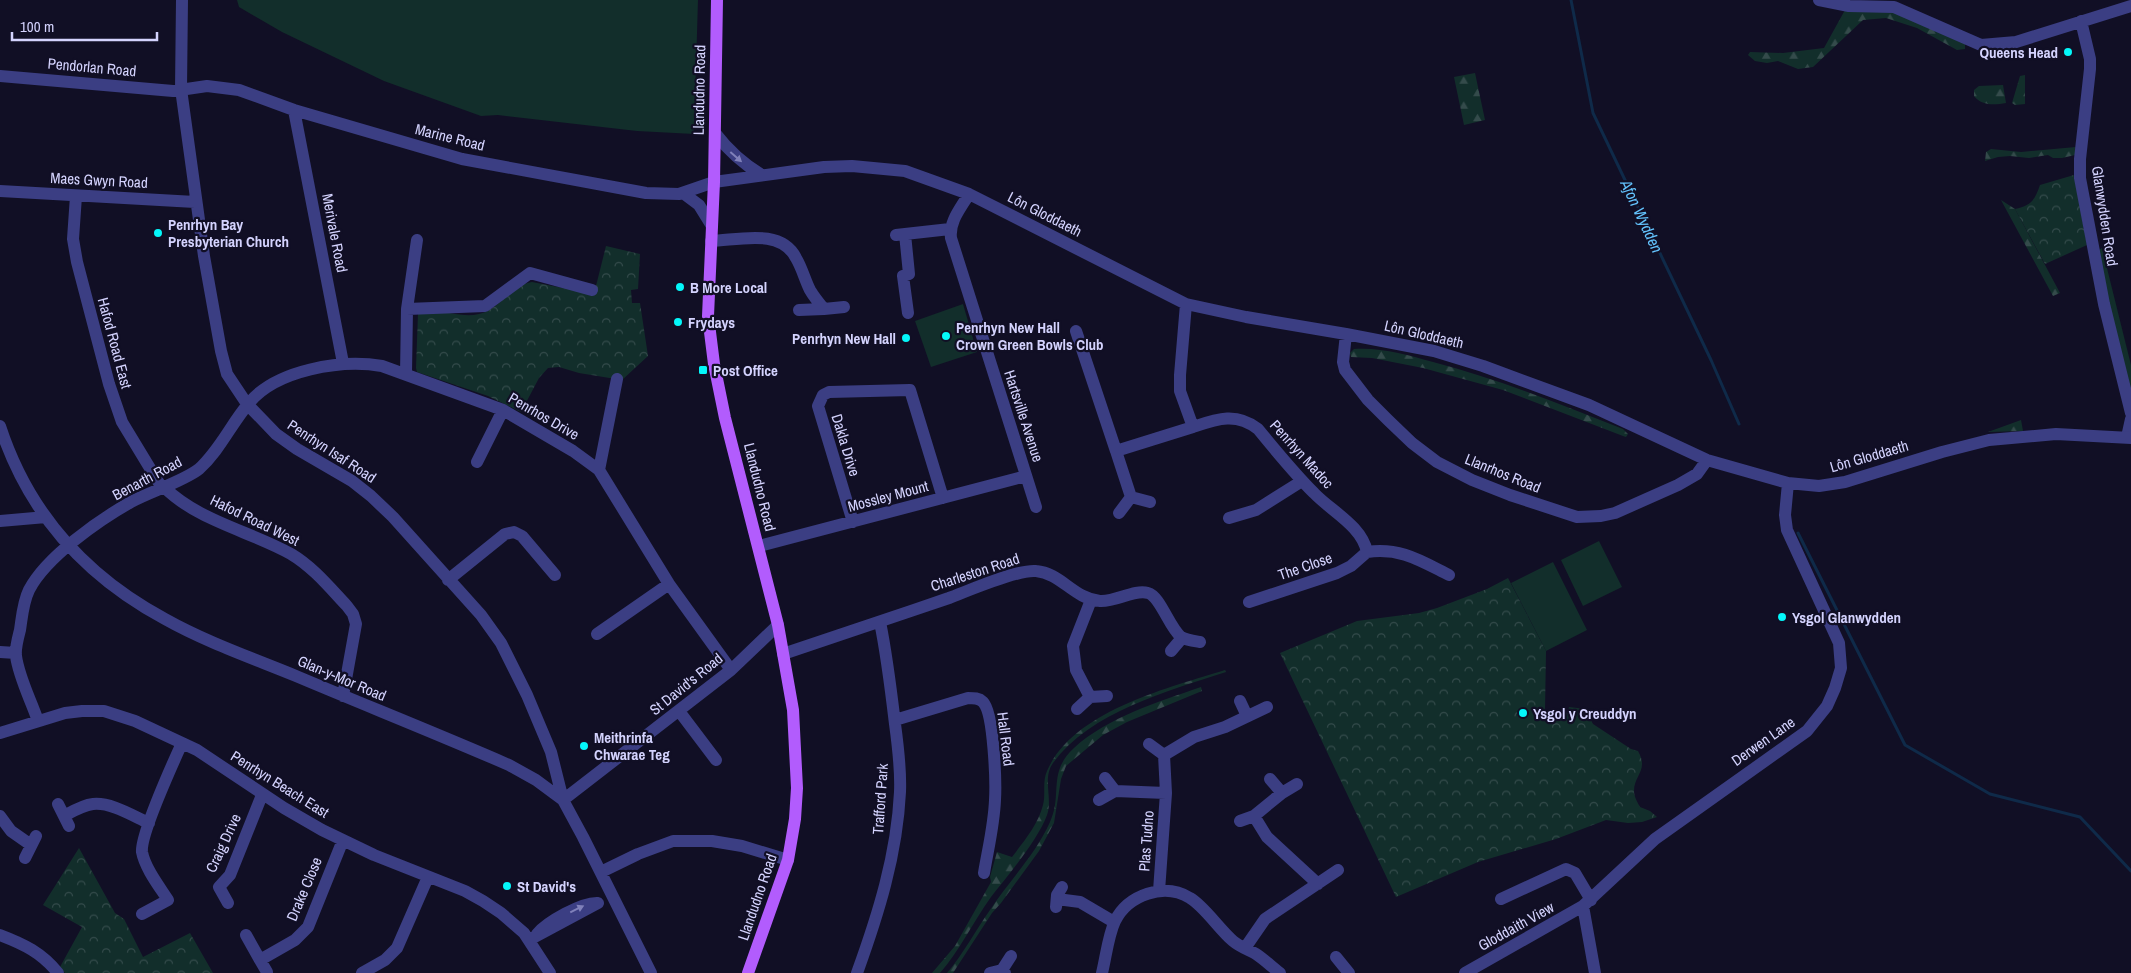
<svg xmlns="http://www.w3.org/2000/svg" width="2131" height="973" font-family="'Archivo Narrow',sans-serif">
	<style>
		.green { fill: #122e2b }
		.forest { fill: url(#forest-firs) }
		.park { fill: url(#park-crowns) }
		.lines { fill: none; stroke-linecap: round; stroke-linejoin: round }
		.stream { stroke: #0f2a49; stroke-width: 3 }
		.minor { stroke: #3b3e83; stroke-width: 12 }
		.major { stroke: #b25cfd; stroke-width: 12 }
		.oneway { fill: #8081ba }
		.poi-dot { fill: #04f7fa; stroke: #110f25; stroke-width: 2 }
		.labels { text-anchor: middle; dominant-baseline: central; stroke-width: 4.5; stroke-linejoin: round; paint-order: stroke }
		.poi-label { font-size: 15px; font-weight: bold; fill: #d4d3fe; stroke: #110f25; text-anchor: start }
		.street-label { font-size: 15px; fill: #d4d3fe; stroke: #110f25 }
		.water-label { font-size: 16px; font-style: italic; fill: #63c3fd; stroke: #110f25 }
	</style>
	<defs>
		<pattern id="forest-firs" width="22" height="20" patternUnits="userSpaceOnUse" patternTransform="scale(1.25)"><rect width="22" height="20" fill="#122e2b"/><path d="M5 1l3.5 6h-7zM16 11l3.5 6h-7z" fill="#344b4b"/></pattern>
		<pattern id="park-crowns" width="20" height="18" patternUnits="userSpaceOnUse" patternTransform="scale(1.25)"><rect width="20" height="18" fill="#122e2b"/><path d="M2 6a3 3 0 1 1 6 0M12 15a3 3 0 1 1 6 0" fill="none" stroke="#344b4b"/></pattern>
	</defs>
	<rect width="100%" height="100%" fill="#110f25"/>
	<path class="green" d="M237,0H698L694,134L637,131L498,115L481,116L384,81L282,32L239,7Z
		M2102,248L2131,365V395L2097,251Z
		M963,304L977,352L931,367L915,321Z
		M1599,541L1622,587L1583,606L1561,560Z
		M1553,562L1587,630L1546,651L1511,583Z"/>
	<path class="forest" d="M1845,10L1901,13L1965,44V49L1957,50L1917,28L1886,18L1863,20L1813,67L1798,69L1778,61L1767,63L1755,61L1748,55L1750,52L1783,53L1824,48Z
		M1475,73L1485,120L1464,125L1454,77Z
		M2025,75V104L2015,105L2012,103L2020,76Z
		M2003,85L2006,103C1994,105 1982,106 1974,96V90L1979,86Z
		M2076,147L2075,155L2062,158H2053L2048,155L2029,158L2010,156L1998,157L1985,161L1986,152L1991,149L2021,152Z
		M2001,200L2015,209L2060,293L2053,296Z
		M1354,349C1380,347 1408,355 1433,362C1498,379 1560,404 1623,429L1628,434L1626,437L1623,436L1503,390L1423,368L1372,358L1351,357L1350,353Z
		M2021,420L2023,431L1988,432Z
		M1225,670L1226,672C1168,691 1090,712 1053,763C1042,778 1053,799 1047,815C1038,840 1008,875 991,897C973,922 960,950 940,973H932L955,946L991,882L990,877L997,852L1012,857C1024,841 1038,825 1043,805C1046,794 1042,782 1047,771C1073,711 1168,688 1225,670Z
		M1201,687L1202,691L1127,722L1103,735L1066,766L1061,779L1054,823L1039,851L1001,903L992,913L953,973H947C964,953 975,931 990,910C1009,881 1036,854 1050,822C1063,794 1047,773 1074,748C1108,717 1158,702 1201,687Z"/>
	<path class="park" d="M2074,175L2087,245L2045,264L2015,209C2031,206 2035,200 2040,185Z
		M606,246L640,254L638,289L631,290L632,303H640L648,356L622,380L579,373L559,367L548,368L539,378L521,412L488,396L417,372L416,368L418,314C437,306 459,319 479,314C500,309 511,285 532,282L594,294Z
		M1508,578L1546,651L1545,710L1568,712L1569,707L1585,709L1593,724L1631,749L1638,751C1649,770 1634,775 1634,791C1634,796 1637,802 1640,807L1650,811L1657,817L1642,822L1628,823L1606,820L1556,839L1478,862L1396,897L1280,653L1357,621L1419,613L1437,608L1487,589Z
		M79,848L115,913L124,919L143,957L190,933L213,973H65L60,967L82,927L43,905Z"/>
	<g class="lines">
		<path class="stream" d="M1571,0L1593,113L1711,360L1739,424
			M1798,533L1905,745L1990,794L2080,817L2131,871"/>
		<path class="minor" d="M182,0L181,89L204,256L221,351L227,374L247,404L276,434L297,449L352,481L371,496L393,517L481,615L501,643L527,695L551,752L563,800L731,670L778,625
			M1819,0L1849,6L1894,7L1981,45L2016,42L2131,6
			M2081,21L2090,59V69L2080,159V178L2104,304L2131,413
			M0,76L173,91L207,86L239,90L294,110L462,159L646,193L679,194L714,182L824,167L852,166L905,171L969,194L1186,304L1246,317L1346,334L1434,351L1483,366L1589,405L1707,460L1788,483L1819,486L1845,482L1942,452L1989,440L2056,434L2131,438
			M294,110L343,363
			M715,133C728,150 743,164 762,175
			M0,191L195,202
			M683,193L699,205L712,226
			M969,194C961,208 949,221 951,238L1036,507
			M76,196L73,239L77,262L109,384L122,422L162,488
			M905,234L909,274L903,276L908,313
			M896,235L950,229
			M711,241C739,240 781,228 796,258C802,268 805,280 810,290C814,297 819,303 824,309L844,307
			M407,309L485,306L530,273L592,290
			M799,310L824,309
			M1076,331L1116,451
			M1346,334L1343,362L1345,370L1368,400L1388,420L1412,443L1437,462L1472,480L1510,495L1577,517L1601,516L1615,513L1678,485L1697,474L1707,460
			M406,374L407,309L417,240
			M0,426C28,512 85,576 165,619C206,642 252,658 296,676C367,706 438,734 509,765L536,780L563,800L583,837L651,973
			M1193,427C1217,419 1236,412 1258,429C1276,451 1294,473 1314,493C1331,511 1362,526 1367,552
			M2127,437L2131,419
			M477,462L503,410
			M599,470L617,379
			M164,487C198,521 250,531 291,554C313,567 330,588 347,606L353,614L356,624L343,696
			M1150,502L1131,497L1116,451L1193,427L1180,391V375L1186,304
			M1119,513L1131,497
			M1229,518L1256,510L1302,481
			M0,521L46,517
			M853,522L818,406L823,395L829,392L910,390L943,498
			M759,546L1026,476
			M1367,552C1400,547 1421,561 1449,575
			M448,580L505,534L514,532L522,536L555,575
			M1091,600L1073,646L1076,670L1090,697L1107,696
			M1249,602L1337,573L1351,566L1367,552
			M597,634L669,584
			M1171,651L1182,638
			M0,652L16,653
			M783,654C839,635 894,617 949,598C968,591 1018,569 1036,571C1061,573 1074,599 1100,601C1116,602 1134,589 1148,593C1160,596 1169,627 1181,637C1186,640 1194,641 1200,642
			M1240,701L1247,716
			M1077,709L1090,697
			M679,711L716,760
			M895,720L968,698C974,698 979,698 983,702C994,713 996,783 995,800C994,825 988,849 984,873
			M38,721C31,700 19,678 16,656C15,648 18,638 20,630C22,617 23,602 29,590C46,557 99,520 131,502C149,492 184,481 199,469C220,450 231,424 249,403C276,370 341,359 382,366L503,410L573,451L599,470L669,584L731,670
			M0,733L65,713L82,711H104L135,721L197,750L284,808L322,830L374,855L465,891L483,901L501,913L524,933L550,973
			M1149,744L1164,755
			M1105,778L1115,791
			M1270,779L1282,793
			M1099,800L1115,791L1166,793
			M58,804L69,826
			M0,816L11,831L31,845
			M64,816C73,811 83,805 93,804C111,802 133,816 149,823
			M1254,816L1282,793L1297,784
			M1240,821L1254,816L1267,837L1318,884
			M25,858L36,836
			M601,872L638,854L673,841H712L742,846L788,860
			M1159,891L1166,793L1164,755L1194,737L1225,727L1267,707
			M1057,899L1080,902L1114,922
			M1501,899L1566,869L1575,873L1591,900
			M228,903L219,887L230,875L262,795
			M1056,907L1057,895L1062,887
			M142,914L168,900C159,886 145,868 142,852C140,835 173,763 182,743
			M0,935C24,944 42,953 58,973
			M246,935L260,960L295,940L308,927L343,840
			M529,940L598,903C582,902 547,922 537,934
			M1245,948L1265,919L1338,870
			M1336,957L1349,973
			M260,960L267,972
			M1002,970L1011,956
			M362,973L385,960L397,948L428,877
			M857,973C878,915 897,855 900,792C901,770 898,746 895,724C891,690 887,656 880,622
			M990,973L1002,970L1005,973
			M1102,973C1106,957 1108,936 1115,921C1128,895 1164,882 1190,898C1204,906 1219,929 1233,941C1240,947 1249,950 1256,954C1265,960 1272,967 1280,973
			M1465,973L1583,906
			M1595,973L1583,906L1655,839L1807,731L1827,706L1835,688L1841,668L1839,643L1787,530L1785,515L1788,483"/>
		<path class="major" d="M717,0L714,182L708,316L714,364L725,418L778,625L793,710L797,788L795,819L788,860L748,973"/>
	</g>
	<defs><path id="oneway-solid" d="M-6-.8H1V-3.2L6.5 0L1 3.2V.8H-6Z" transform="scale(1.25)"/></defs>
	<g class="oneway">
		<use href="#oneway-solid" transform="translate(736 157) rotate(41)"/>
		<use href="#oneway-solid" transform="translate(577 909) rotate(-26)"/>
	</g>
	<g class="poi-dot">
		<circle cx="2068" cy="52" r="5"/>
		<circle cx="158" cy="233" r="5"/>
		<circle cx="680" cy="287" r="5"/>
		<circle cx="678" cy="322" r="5"/>
		<circle cx="946" cy="336" r="5"/>
		<circle cx="906" cy="338" r="5"/>
		<rect x="698" y="365" width="10" height="10" rx="2.5"/>
		<circle cx="1782" cy="617" r="5"/>
		<circle cx="1523" cy="713" r="5"/>
		<circle cx="584" cy="746" r="5"/>
		<circle cx="507" cy="886" r="5"/>
	</g>
	<g class="labels">
		<g class="poi-label">
			<text x="2058" y="52" text-anchor="end">Queens Head</text>
			<text x="168" y="224">Penrhyn Bay<tspan x="168" dy="17">Presbyterian Church</tspan></text>
			<text x="690" y="287">B More Local</text>
			<text x="688" y="322">Frydays</text>
			<text x="956" y="327">Penrhyn New Hall<tspan x="956" dy="17">Crown Green Bowls Club</tspan></text>
			<text x="896" y="338" text-anchor="end">Penrhyn New Hall</text>
			<text x="713" y="370">Post Office</text>
			<text x="1792" y="617">Ysgol Glanwydden</text>
			<text x="1533" y="713">Ysgol y Creuddyn</text>
			<text x="594" y="737">Meithrinfa<tspan x="594" dy="17">Chwarae Teg</tspan></text>
			<text x="517" y="886">St David's</text>
		</g>
		<g class="street-label">
			<text transform="translate(92 67) rotate(5)">Pendorlan Road</text>
			<text transform="translate(699 90) rotate(-89)">Llandudno Road</text>
			<text transform="translate(450 137) rotate(14)">Marine Road</text>
			<text transform="translate(99 180) rotate(3)">Maes Gwyn Road</text>
			<text transform="translate(1045 214) rotate(27)">Lôn Gloddaeth</text>
			<text transform="translate(2105 216) rotate(81)">Glanwydden Road</text>
			<text transform="translate(335 233) rotate(79)">Merivale Road</text>
			<text transform="translate(1424 334) rotate(13)">Lôn Gloddaeth</text>
			<text transform="translate(115 343) rotate(75)">Hafod Road East</text>
			<text transform="translate(544 416) rotate(30)">Penrhos Drive</text>
			<text transform="translate(1024 416) rotate(72)">Hartsville Avenue</text>
			<text transform="translate(846 445) rotate(73)">Dakla Drive</text>
			<text transform="translate(332 451) rotate(33)">Penrhyn Isaf Road</text>
			<text transform="translate(1302 454) rotate(48)">Penrhyn Madoc</text>
			<text transform="translate(1869 456) rotate(-16)">Lôn Gloddaeth</text>
			<text transform="translate(1503 473) rotate(22)">Llanrhos Road</text>
			<text transform="translate(147 478) rotate(-28)">Benarth Road</text>
			<text transform="translate(760 487) rotate(76)">Llandudno Road</text>
			<text transform="translate(888 496) rotate(-15)">Mossley Mount</text>
			<text transform="translate(255 520) rotate(26)">Hafod Road West</text>
			<text transform="translate(1305 566) rotate(-19)">The Close</text>
			<text transform="translate(975 572) rotate(-18)">Charleston Road</text>
			<text transform="translate(342 678) rotate(23)">Glan-y-Mor Road</text>
			<text transform="translate(686 684) rotate(-39)">St David's Road</text>
			<text transform="translate(1006 739) rotate(83)">Hall Road</text>
			<text transform="translate(1763 741) rotate(-35)">Derwen Lane</text>
			<text transform="translate(280 784) rotate(32)">Penrhyn Beach East</text>
			<text transform="translate(880 799) rotate(-86)">Trafford Park</text>
			<text transform="translate(1146 841) rotate(-86)">Plas Tudno</text>
			<text transform="translate(223 843) rotate(-65)">Craig Drive</text>
			<text transform="translate(304 889) rotate(-67)">Drake Close</text>
			<text transform="translate(757 897) rotate(-71)">Llandudno Road</text>
			<text transform="translate(1516 926) rotate(-29)">Gloddaith View</text>
		</g>
		<g class="water-label">
			<text transform="translate(1642 216) rotate(65)">Afon Wydden</text>
		</g>
	</g>
	<path d="M12 32v8h145v-8" fill="none" stroke="#d4d3fe" stroke-width="2.5"/>
	<text x="20" y="32" font-size="15" fill="#d4d3fe" stroke="#110f25" stroke-width="4" paint-order="stroke">100 m</text>
</svg>
